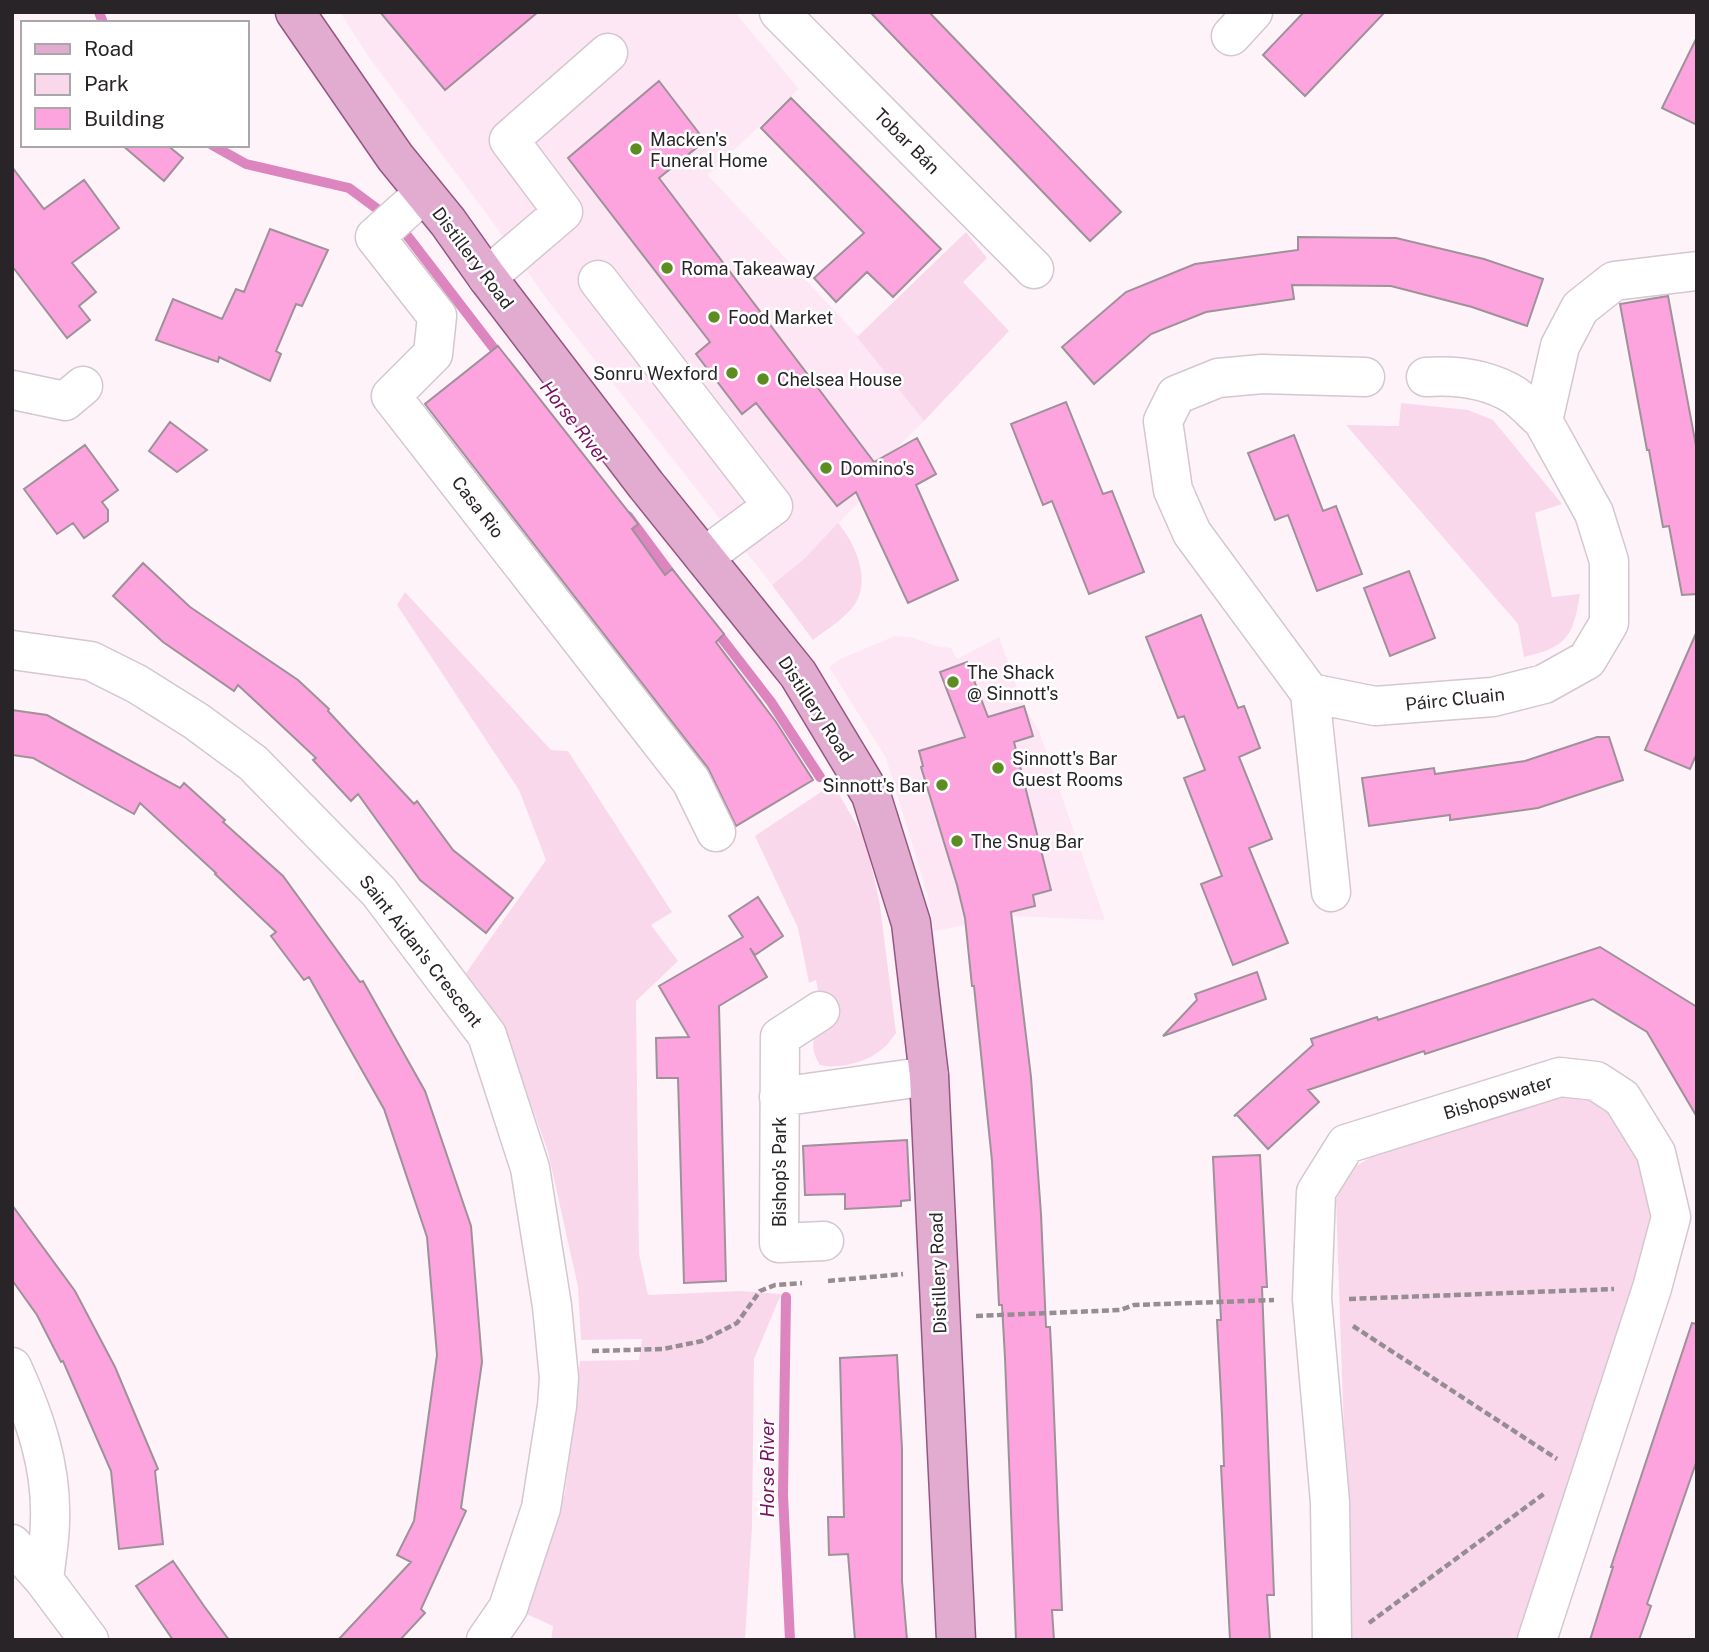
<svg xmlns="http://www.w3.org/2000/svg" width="1709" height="1652" font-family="'Public Sans',sans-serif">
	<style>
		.built { fill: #fde7f4 }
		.green { fill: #fad8ec }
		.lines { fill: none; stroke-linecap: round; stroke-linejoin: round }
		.stream { stroke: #dc85be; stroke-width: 10 }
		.building { fill: #fda4de; stroke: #9e9199; stroke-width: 2 }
		.minor-casing { stroke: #d4c7cf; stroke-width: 41 }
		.major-casing { stroke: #955780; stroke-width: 41 }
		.path { stroke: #958d92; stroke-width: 4.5; stroke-dasharray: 7 3.5; stroke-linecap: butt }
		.minor { stroke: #fff; stroke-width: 38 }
		.major { stroke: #e2abd0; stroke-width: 38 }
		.poi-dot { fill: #5d8d22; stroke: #fff; stroke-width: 2.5 }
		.labels { text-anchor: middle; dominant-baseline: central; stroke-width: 5; stroke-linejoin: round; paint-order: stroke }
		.poi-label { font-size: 18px; fill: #292427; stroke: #fff; text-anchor: start }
		.street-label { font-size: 18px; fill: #292427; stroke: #fff }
		.water-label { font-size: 19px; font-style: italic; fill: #78115f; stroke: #fff }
	</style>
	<rect width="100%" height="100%" fill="#fff3fa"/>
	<path class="built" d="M340,12H735L799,89L708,175L931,414L893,452L884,456L887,468L873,488L804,559L772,585L548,301L486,213L370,59Z
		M895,636L911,637L936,646L951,648L957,659L999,637L1024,706L1039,731L1105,920L1013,916L934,931L928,897L886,758L829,667L840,659Z"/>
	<path class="green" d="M966,232L987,258L963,282L1009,331L924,421L857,337Z
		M1401,403L1468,410L1493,420L1562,504L1535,513L1552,597L1580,594C1573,637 1567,647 1524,657L1518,624L1346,425L1399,426Z
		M838,523C856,544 873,583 852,608C841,621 826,630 813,640L772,585L804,559Z
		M405,592L551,750L568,751L672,912L651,925L678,961L636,1001L639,1254L648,1295L742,1291L781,1294L754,1359L752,1528L745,1640H551L553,1626L522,1612L565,1493L580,1361L639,1360L642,1339L581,1340L578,1287L548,1152L503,1025L466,973L546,860L519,790L397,605Z
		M833,784L865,839L880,905L896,1033C892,1038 887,1046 881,1050C865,1063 839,1069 820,1065C812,1052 811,1044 817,1031L825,1027L816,980L809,983L798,928L755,836Z
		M1566,1091L1597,1101L1628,1133L1656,1214L1519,1640H1351L1336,1200L1351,1169L1388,1147Z"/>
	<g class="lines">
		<path class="stream" d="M99,12L103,23
			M212,145L246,164L349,188L399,225L502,359
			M628,516L677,582
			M713,627L771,702L820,777
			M786,1297L783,1495L790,1640"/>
	</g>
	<path class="building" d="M380,12H538L445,90Z
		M870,12H929L1121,212L1090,241Z
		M1304,12H1385L1305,96L1263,55Z
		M1697,37V125L1662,108Z
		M659,81L705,141L659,178L874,462L917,438L936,474L916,485L958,580L908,603L856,492L837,506L756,403L742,414L696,354L710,342L568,158Z
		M791,98L941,249L893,297L867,272L836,302L814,278L864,233L761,128Z
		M122,145H167L183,158L164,181Z
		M12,167L44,209L84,180L119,228L72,263L96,292L79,306L90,320L67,338L12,266Z
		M270,229L328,250L302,306L296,304L276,351L281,354L270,381L219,357L218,362L156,340L173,299L222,319L236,289L244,292Z
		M1298,237L1396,238L1484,259L1543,279L1527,326L1472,307L1391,286L1292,285L1294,299L1206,312L1151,334L1094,384L1062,347L1126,292L1195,264L1298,250Z
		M1668,296L1697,451V594L1682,595L1669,526L1663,527L1649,450H1647L1620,304Z
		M498,346L638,524L632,529L665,575L672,569L724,634L716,642L776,722L813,780L736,826L708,768L425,404Z
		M1066,402L1103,494L1112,491L1144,572L1089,594L1052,501L1043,505L1011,424Z
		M170,422L207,450L177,472L149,451Z
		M1294,435L1323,511L1336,506L1362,574L1317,591L1288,515L1275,520L1248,453Z
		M85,445L118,490L102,502L108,510V521L84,538L73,523L57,534L24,489Z
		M143,563L190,607L298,680L329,709L328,711L414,804L417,801L453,850L513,898L486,933L420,880L358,794L351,801L313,760L316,758L238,685L234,691L163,642L113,596Z
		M1409,571L1435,638L1390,656L1364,588Z
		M1201,615L1238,708L1244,706L1260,748L1239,757L1272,839L1249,848L1288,943L1233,965L1201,884L1222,876L1184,778L1205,770L1184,716L1178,718L1146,637Z
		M1697,631V753L1690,769L1645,750Z
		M967,662L988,717L1024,706L1033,736L1014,742L1051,890L1033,895L1035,906L1011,912L1031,1077L1041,1214L1046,1327H1050L1052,1365L1062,1610H1052L1054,1640H1016L1005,1358L1002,1305H999L992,1161L974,986H972L965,918L957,885L921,767L923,766L919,751L965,737L940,672Z
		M12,710L47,715L180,788L184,783L225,820L223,822L283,876L360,982L363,981L425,1091L471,1226L482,1362L461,1508L466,1511L421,1609L425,1613L400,1640H338L411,1562L397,1555L414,1521L437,1355L427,1237L384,1109L309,977L304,980L271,936L276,932L215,874L216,873L140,803L134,814L33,758L12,755Z
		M1597,737H1609L1623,780L1538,808L1450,820V815L1369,826L1362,778L1434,768L1435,774L1525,761Z
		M758,897L783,936L755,955L750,948L767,977L719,1006L726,1281L684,1283L678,1078H657L656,1038L689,1037L659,986L743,937L729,916Z
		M1600,947L1697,1007V1117L1647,1032L1593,999L1425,1054L1424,1051L1308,1090L1319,1102L1268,1149L1237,1115L1234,1116L1313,1045L1311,1039L1377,1017L1378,1020Z
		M1257,972L1266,999L1163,1036L1197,1000L1195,994Z
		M907,1140L910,1200L901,1201V1206L845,1209V1194L805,1195L803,1146Z
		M1260,1155L1267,1287H1262L1274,1595H1267L1270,1640H1230L1221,1466H1224L1222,1415L1217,1320H1221L1213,1157Z
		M12,1205L75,1291L115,1367L158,1469L155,1471L163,1544L119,1549L111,1471L63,1361L61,1362L37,1315L12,1280Z
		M1692,1323L1697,1324V1460L1647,1604L1651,1606L1639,1640H1590L1613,1567H1611Z
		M897,1355L902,1449V1581L907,1640H855L848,1554L829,1555L828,1517H844L840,1358Z
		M173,1561L204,1606L229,1640H173L136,1586Z"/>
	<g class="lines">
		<g class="minor-casing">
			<path id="minor" d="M779,12L1034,269
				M1231,36L1253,12
				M423,194L375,237L437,316L433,354L391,396L691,781L716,832
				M487,277L563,212L509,140L608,53
				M598,280L773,506L704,557
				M1365,377L1262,374L1218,378L1176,395L1163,421L1173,490L1192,533L1310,693L1375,706L1493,697L1544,684L1587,660L1609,623V561L1594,513L1543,421L1560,346L1580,308L1614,281L1697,271
				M1426,377C1455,375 1488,379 1514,395C1524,402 1534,413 1543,421
				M13,390L65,401L83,386
				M12,650L91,661L137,684L196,721L253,763L379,892L487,1035L530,1168L552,1306L559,1378L557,1406L541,1508L508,1608L486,1640
				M1310,693L1331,892
				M820,1011L780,1037L779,1243L824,1241
				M779,1097L929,1076
				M12,1367C34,1415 52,1466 50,1520C50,1540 46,1560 44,1580
				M12,1544L44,1580L89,1640
				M1332,1640L1330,1502L1312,1299L1316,1192L1346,1144L1560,1077L1596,1081L1622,1098L1656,1153L1671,1217L1652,1288L1537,1640"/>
		</g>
		<g class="major-casing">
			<path id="major" d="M295,12L395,157L448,222L487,277L646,485L798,674L871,795L911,923L929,1076L956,1640"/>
		</g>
		<path class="path" d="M828,1281L903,1274
			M1349,1299L1614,1289
			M976,1316L1120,1310L1134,1305L1274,1300
			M1353,1326L1557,1459
			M592,1351L663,1349L702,1341L737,1323L760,1291L775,1285L802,1283
			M1369,1623L1545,1493"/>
		<use href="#minor" class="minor"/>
		<use href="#major" class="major"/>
	</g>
	<g class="poi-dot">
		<circle cx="636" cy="149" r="7"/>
		<circle cx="667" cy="268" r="7"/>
		<circle cx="714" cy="317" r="7"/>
		<circle cx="732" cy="373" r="7"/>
		<circle cx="763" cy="379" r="7"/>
		<circle cx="826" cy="468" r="7"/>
		<circle cx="953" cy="682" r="7"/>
		<circle cx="998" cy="768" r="7"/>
		<circle cx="942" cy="785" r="7"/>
		<circle cx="957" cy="841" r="7"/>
	</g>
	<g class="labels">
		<g class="poi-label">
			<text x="650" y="139">Macken's<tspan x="650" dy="21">Funeral Home</tspan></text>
			<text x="681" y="268">Roma Takeaway</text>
			<text x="728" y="317">Food Market</text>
			<text x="718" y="373" text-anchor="end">Sonru Wexford</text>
			<text x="777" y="379">Chelsea House</text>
			<text x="840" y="468">Domino's</text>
			<text x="967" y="672">The Shack<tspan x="967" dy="21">@ Sinnott's</tspan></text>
			<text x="1012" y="758">Sinnott's Bar<tspan x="1012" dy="21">Guest Rooms</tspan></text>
			<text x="928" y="785" text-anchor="end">Sinnott's Bar</text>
			<text x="971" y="841">The Snug Bar</text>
		</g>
		<g class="street-label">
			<text transform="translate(907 141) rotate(45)">Tobar Bán</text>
			<text transform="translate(473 258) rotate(53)">Distillery Road</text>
			<text transform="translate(478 507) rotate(52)">Casa Rio</text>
			<text transform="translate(1455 699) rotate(-6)">Páirc Cluain</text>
			<text transform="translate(816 709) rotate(57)">Distillery Road</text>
			<text transform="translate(421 951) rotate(52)">Saint Aidan's Crescent</text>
			<text transform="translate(1498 1097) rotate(-17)">Bishopswater</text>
			<text transform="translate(779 1172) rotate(-90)">Bishop's Park</text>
			<text transform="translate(938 1273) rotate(-92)">Distillery Road</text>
		</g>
		<g class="water-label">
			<text transform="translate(575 422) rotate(52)">Horse River</text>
			<text transform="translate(767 1468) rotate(-90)">Horse River</text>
		</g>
	</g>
	<rect width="1709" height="1652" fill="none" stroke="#292427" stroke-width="28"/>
	<rect x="21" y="21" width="228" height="126" fill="#ffffff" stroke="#a9a7a9" stroke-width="2"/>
	<rect x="35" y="44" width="35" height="10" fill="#e2abd0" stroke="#a9a7a9" stroke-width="2"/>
	<text x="84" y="56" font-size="21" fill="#292427">Road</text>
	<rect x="35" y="74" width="35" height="21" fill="#fad8ec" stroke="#a9a7a9" stroke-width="2"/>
	<text x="84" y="91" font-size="21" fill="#292427">Park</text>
	<rect x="35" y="108" width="35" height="21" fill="#fda4de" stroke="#a9a7a9" stroke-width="2"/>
	<text x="84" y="126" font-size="21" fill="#292427">Building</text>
</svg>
